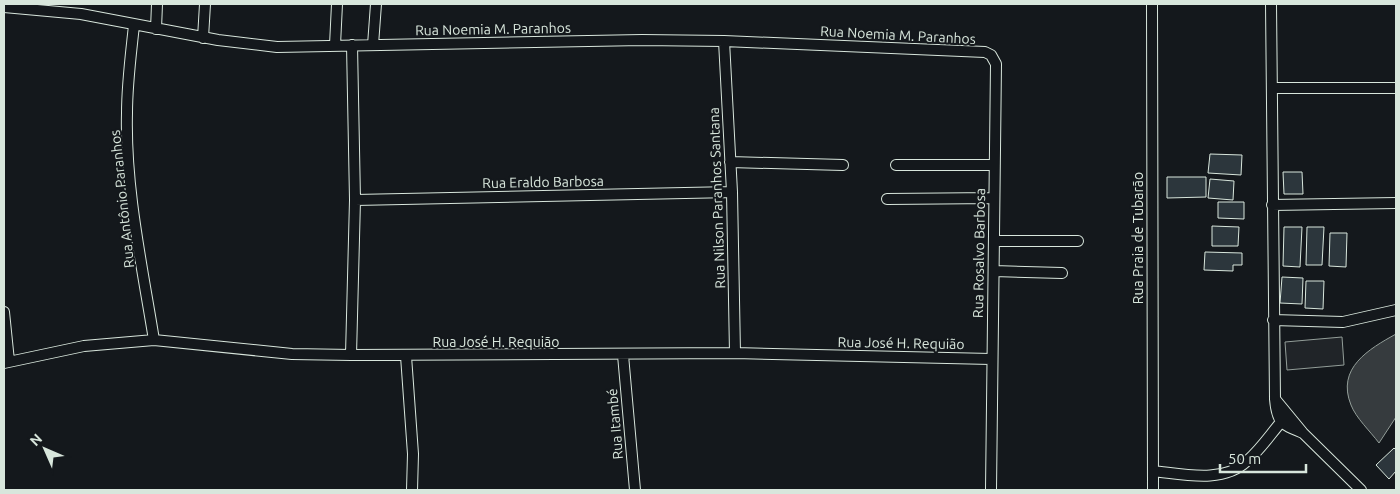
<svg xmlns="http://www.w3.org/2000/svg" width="1400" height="494" font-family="Ubuntu,sans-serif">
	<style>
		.green { fill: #202428; stroke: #939e99 }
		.water { fill: #363b3e; stroke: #939e99 }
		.building { fill: #2c363c; stroke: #d8e6dc }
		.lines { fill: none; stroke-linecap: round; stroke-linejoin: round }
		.minor-casing { stroke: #d8e6dc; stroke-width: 12 }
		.minor { stroke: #14181c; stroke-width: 10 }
		.labels { text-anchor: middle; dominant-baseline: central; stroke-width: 4; stroke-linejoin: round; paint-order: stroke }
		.street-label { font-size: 14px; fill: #d8e6dc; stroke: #14181c }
	</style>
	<rect width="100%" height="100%" fill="#14181c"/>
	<path class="green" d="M1342,337L1344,365L1287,370L1285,342Z"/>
	<path class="water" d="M1396,334V417L1379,443C1370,431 1356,418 1351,405C1336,368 1369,349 1396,334Z"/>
	<path class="building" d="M1210,154L1242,155L1241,175L1208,173Z
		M1283,172H1302L1303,194H1284Z
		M1167,177H1206V197L1167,198Z
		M1210,179L1234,181L1233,200L1208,198Z
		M1218,202H1244V219L1218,218Z
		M1212,226L1239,227L1238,246H1212Z
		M1284,227H1302L1300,267L1283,266Z
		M1307,227H1324L1322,265H1306Z
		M1330,233H1347L1346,267L1329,266Z
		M1205,252L1242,253V265H1233V271L1204,270Z
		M1282,277L1303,278L1302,304L1280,303Z
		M1306,281H1324L1323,309L1305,308Z
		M1394,448L1396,450V471L1389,479L1376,465Z"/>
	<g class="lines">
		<g class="minor-casing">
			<path id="minor" d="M1152,4L1153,490
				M1271,4L1275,399C1277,423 1281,424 1303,433
				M4,7L81,14L218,40L277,47L642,40L724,41L985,52L991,55L996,64L991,490
				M134,25C131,54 127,83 127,113C125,188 142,265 154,340
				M156,29L157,4
				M203,38L205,4
				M724,41L732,192L735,353
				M335,45L337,4
				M373,45L376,4
				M1272,88H1396
				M730,162L843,165
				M896,165H993
				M887,199L994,198
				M355,200L732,192
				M1272,205L1396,203
				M994,241H1078
				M994,271L1062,273
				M4,312L9,361
				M1273,320L1343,322L1396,310
				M351,355L355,200L352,45
				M623,355L635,490
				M406,356L413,454L412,490
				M4,363L84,346L154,340L292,354L351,355L735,353L991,359
				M1275,399L1303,433L1361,490
				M1153,471C1183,474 1223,484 1247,461C1260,450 1270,435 1281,422"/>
		</g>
		<use href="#minor" class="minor"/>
	</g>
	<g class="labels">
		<g class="street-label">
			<text transform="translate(493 29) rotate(-1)">Rua Noemia M. Paranhos</text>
			<text transform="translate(898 35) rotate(3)">Rua Noemia M. Paranhos</text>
			<text transform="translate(543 182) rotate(-1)">Rua Eraldo Barbosa</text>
			<text transform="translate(717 198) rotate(-92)">Rua Nilson Paranhos Santana</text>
			<text transform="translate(122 199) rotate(-96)">Rua Antônio Paranhos</text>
			<text transform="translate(1138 238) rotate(-90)">Rua Praia de Tubarão</text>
			<text transform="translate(979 253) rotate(-89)">Rua Rosalvo Barbosa</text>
			<text x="496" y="342">Rua José H. Requião</text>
			<text transform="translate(901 343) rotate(1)">Rua José H. Requião</text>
			<text transform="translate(615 424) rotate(-95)">Rua Itambé</text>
		</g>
	</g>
	<rect width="1400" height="494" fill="none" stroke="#d8e6dc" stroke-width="10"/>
	<g transform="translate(45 449) rotate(315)" stroke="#14181c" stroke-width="4" paint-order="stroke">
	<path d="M0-4L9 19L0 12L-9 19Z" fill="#d8e6dc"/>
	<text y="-8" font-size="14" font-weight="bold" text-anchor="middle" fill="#d8e6dc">N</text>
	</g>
	<path d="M1220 464v8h86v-8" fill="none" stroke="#d8e6dc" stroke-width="2.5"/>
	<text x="1228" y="464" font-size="15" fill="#d8e6dc" stroke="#14181c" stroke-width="4" paint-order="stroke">50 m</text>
</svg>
